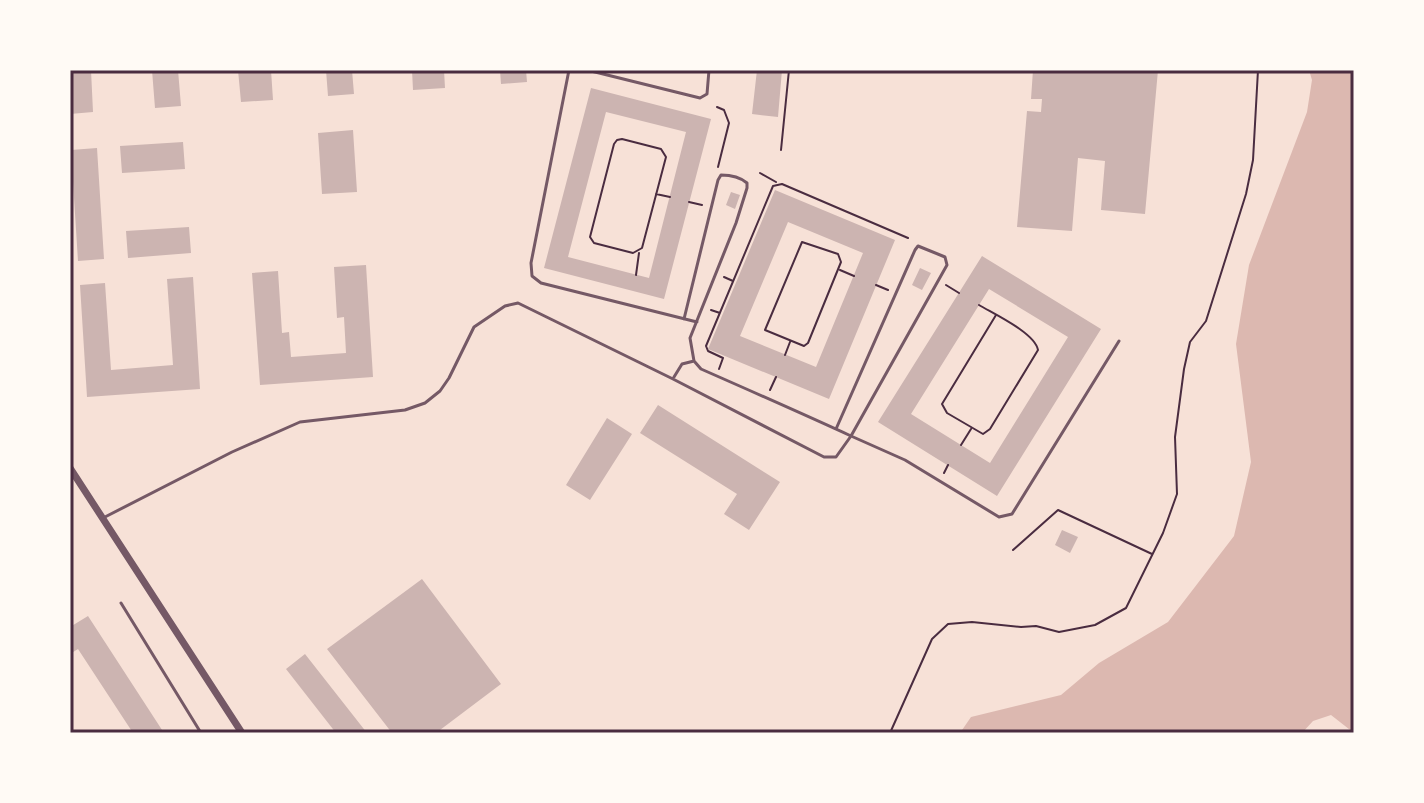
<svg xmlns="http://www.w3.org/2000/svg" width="1424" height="803" font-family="'Work Sans',sans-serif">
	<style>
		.water { fill: #dcb8b0 }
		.building { fill: #ccb4b1; fill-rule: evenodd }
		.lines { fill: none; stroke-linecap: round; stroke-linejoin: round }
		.path { stroke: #4a2c40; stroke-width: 2 }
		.service { stroke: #755966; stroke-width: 3 }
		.tertiary { stroke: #755966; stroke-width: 7 }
		.neatline { fill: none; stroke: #4a2c40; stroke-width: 3 }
	</style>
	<rect width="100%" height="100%" fill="#f7e1d7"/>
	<path class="water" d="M1309,70H1354V733L1331,715L1313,721L1302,733H960L971,717L1061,695L1099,663L1168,622L1234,536L1251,462L1236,344L1249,265L1307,112L1312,80Z"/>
	<path class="building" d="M70,70H91L93,112L70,114Z
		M152,70H178L181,106L155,108Z
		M238,70H271L273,100L241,102Z
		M326,70H352L354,94L328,96Z
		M412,70H444L445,88L413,90Z
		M500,70H526L527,82L501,84Z
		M757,70H782L778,117L752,114Z
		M1033,70H1158L1145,214L1101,210L1105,161L1078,158L1072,231L1017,227L1027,111L1041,112L1042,99H1031Z
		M591,88L711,119L664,299L544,268ZM606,112L686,132L649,278L568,257Z
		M353,130L357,192L322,194L318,133Z
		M183,142L185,169L122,173L120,146Z
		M97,148L104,259L78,261L71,150Z
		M775,190L895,240L829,399L708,349ZM788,222L863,253L816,367L740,336Z
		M731,192L740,195L735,209L726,205Z
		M189,227L191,253L128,258L126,231Z
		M982,256L1101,329L997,496L878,422ZM989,289L1068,337L990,463L911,414Z
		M366,265L373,377L260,385L252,273L278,271L282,333L289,332L291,357L346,353L344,317L337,318L334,267Z
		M920,268L931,273L922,290L912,285Z
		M193,277L200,389L87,397L80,285L105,283L111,370L173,365L167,279Z
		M658,405L780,482L749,530L724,514L737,494L640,433Z
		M607,418L632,434L590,500L566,485Z
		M1062,530L1078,537L1070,553L1055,545Z
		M422,579L501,684L436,733H392L327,649Z
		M88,616L164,733H133L78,649L70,654V627Z
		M305,654L367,733H336L286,669Z"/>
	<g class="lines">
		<path class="path" d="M717,107L724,110L729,123L718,167
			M622,139L661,149L666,157L642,248L633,253L594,243L590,237L614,144L617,140Z
			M781,150L789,70
			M760,173L776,182
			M656,194L670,197
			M689,202L702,205
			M802,242L838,254L841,262L808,343L804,346L765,330Z
			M840,270L854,276
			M636,275L639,253
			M724,277L733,281
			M876,285L888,290
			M946,285L959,293
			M979,305C994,314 1035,333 1038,350L990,429L983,434L947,413L942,404L996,315
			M711,310L720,313
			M785,355L790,342
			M719,369L723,358L708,351L706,346L773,186L782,184L908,238
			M770,390L776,377
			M961,445L971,429
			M944,473L948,465
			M1013,550L1058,510L1152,554
			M890,733L932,639L948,624L972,622L1021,627L1036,626L1059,632L1095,625L1126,608L1163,533L1177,494L1175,437L1184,369L1190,342L1206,321L1246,194L1253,160L1258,70"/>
		<path class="service" d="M569,70L531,263L532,276L541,283L697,322
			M587,70L700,98L707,94L709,70
			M684,319L718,180L721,175C729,175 740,177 747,183V188L736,223L690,338L694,361L701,369C751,391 801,413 851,436L947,265L945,257L918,246L915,250L836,429
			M674,377L682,364L694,361
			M103,518L232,452L300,422L405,410L425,403L440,391L449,378L474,327L505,306L518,303L673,379L824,457H836L851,436L905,460L999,517L1012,514L1119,341
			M121,603L201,733"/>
		<path class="tertiary" d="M70,468L242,733"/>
	</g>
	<rect width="1424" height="803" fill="none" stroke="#fffaf5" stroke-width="144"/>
	<rect x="72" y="72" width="1280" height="659" class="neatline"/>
</svg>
